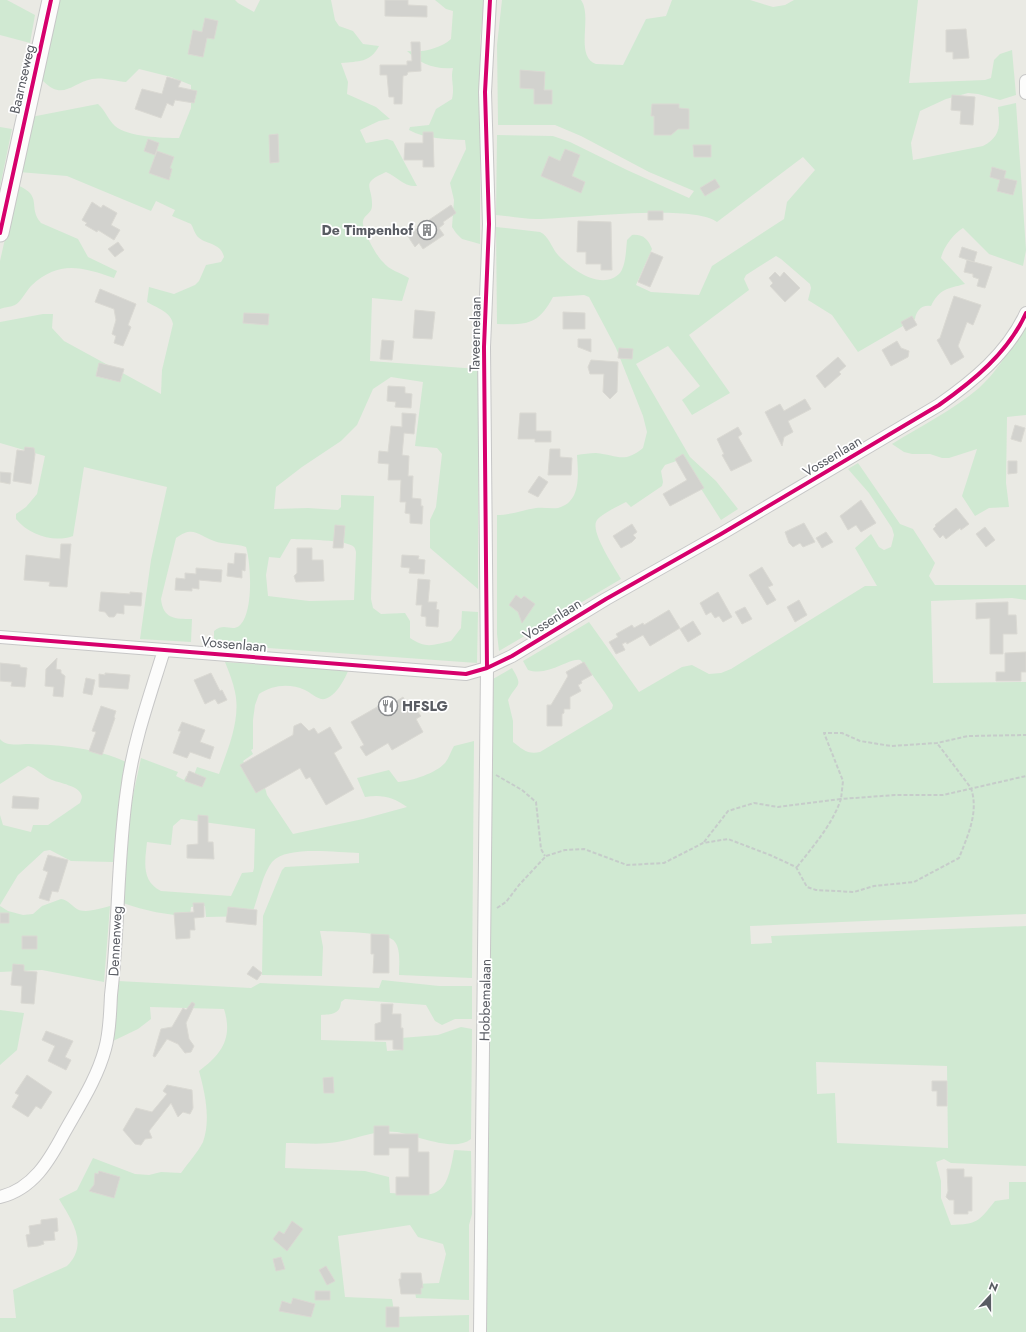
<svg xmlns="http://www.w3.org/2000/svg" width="1026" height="1332" font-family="Jost,sans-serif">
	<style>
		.green { fill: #d0e9d2; fill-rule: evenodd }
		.building { fill: #d2d2ce; stroke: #dad9d3 }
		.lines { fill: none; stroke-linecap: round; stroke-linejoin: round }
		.street-casing { stroke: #c7c7c7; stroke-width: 14 }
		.secondary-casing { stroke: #c7c7c7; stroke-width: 19 }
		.path { stroke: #c6ccca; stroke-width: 2; stroke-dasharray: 4 2; stroke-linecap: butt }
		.street { stroke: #fcfcfb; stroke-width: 12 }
		.secondary { stroke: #fcfcfb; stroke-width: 17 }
		.cycleway-casing { stroke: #fff; stroke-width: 6 }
		.cycleway { stroke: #d6006c; stroke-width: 4 }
		.labels { text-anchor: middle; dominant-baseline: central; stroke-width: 3.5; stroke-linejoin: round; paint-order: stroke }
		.street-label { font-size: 14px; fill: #595c63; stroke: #fff }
		.poi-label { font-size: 14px; font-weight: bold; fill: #595c63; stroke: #fff; text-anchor: end }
	</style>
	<rect width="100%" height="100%" fill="#eaeae4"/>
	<path class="green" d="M0,0H7L35,15L30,43L0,35Z
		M57,0H235L238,3L254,12L260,0H331L335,20L339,26L353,31L363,44L379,46C370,63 359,61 341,63L348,82L347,94L376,107L390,119L379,121L360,130L366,143L387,139L393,141L417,186C403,187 398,177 386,172C359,184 373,185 372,206C372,213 364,215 363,221C361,228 377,257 383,262C389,270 401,273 409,278L402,301L372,298L370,361L478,369V589L430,548V520L436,507L442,454L437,448L415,446L423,382L391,377L373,389L357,425L341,441L302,467L276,487L274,509L308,508L338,510L341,507V495L374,496L371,599L373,608L381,614L405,613L410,621V638C426,649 433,645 451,641L461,628L462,611L478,612L477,663L214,644V631C225,622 231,632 239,626C254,614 251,563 246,547C235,543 224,545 214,541C198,535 193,525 176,538L161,599C163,619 175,619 192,619L191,642L140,639L151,560L167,487L84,467L73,536C54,543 29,535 16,519V514L26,507L37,494L45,456L0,443V322L43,314H53L52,328L64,341L161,394L162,370L173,324C171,312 157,308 147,302L149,287L174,294L195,285L199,281L206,265L221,262L224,257C221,242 205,245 197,236C194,232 193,227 191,224L172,216L175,210L156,201L151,211L67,176L19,172L31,117L98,104C105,110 109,121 115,126C128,137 163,138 179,138L191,108V85L171,77L139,69L126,82C116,81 102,77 92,79C72,83 63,101 43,81V74ZM291,539C303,540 346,539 354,547C355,548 356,551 356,553L354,600L309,601L268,596L266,575L269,557L280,558Z
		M435,0H485L480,38V244L462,239L456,233L452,227L454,200L450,183L466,149L465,140C447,139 425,139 409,130L410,127L429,125L436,109L452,99C455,86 450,80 453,68C435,70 419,63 407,51C421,53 440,49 451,39L453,11L446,9Z
		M502,0H581C593,17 574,56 596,64L623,65L646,19L666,16L672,0H750L773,7L785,5L794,0H918L909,83L985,80L991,78L994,60L1000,54L1012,50L1016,95L1000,100L978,94L968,93L946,99L920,111L911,143L913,160L983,146C1001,136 1000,126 998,107L1016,103L1026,250L1023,266L989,254L963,228C954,233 943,248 941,258L965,284C947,289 940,288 931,306C922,304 916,311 915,319L858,352L832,315L808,300L811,288L810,284L781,259L776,256L746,275L744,279L749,290L689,335L730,393L692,415L682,400L700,386L668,346L636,364L690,457L716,481L738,509L721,520L682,459L665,465L661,471L663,482L662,486L631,507L626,502C617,507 603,513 597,520C589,531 615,568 621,579L499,651L497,634V515C511,515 523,510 536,508C543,507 551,509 558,508C582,502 578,473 577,455C583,454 590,453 596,453C617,455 624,464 643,448L647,432L643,416L616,348L589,297L584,295L553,297C538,325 527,325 497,324L496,227L540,232C549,236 551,247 558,255C571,269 602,292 620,273C626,265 626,249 627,240L632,235C643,234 648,239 652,249L636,285L651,292L699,295L712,266L784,219L787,202L815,170L803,157L717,222C692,203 572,219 536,219C523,219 509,216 496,215L497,135L553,136L570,142L627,170L689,198L694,191L649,172L581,136L555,125H498L497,45Z
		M0,127L12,129L0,187Z
		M17,185C44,196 27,207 41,223L78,239L88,257L117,271L114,278C81,267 59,260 31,286C26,291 21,302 15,305C11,307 5,307 0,309V261Z
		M1026,321V415L1007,417L1006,483L1009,507L989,508L975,516L962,496L977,449L949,458H942L930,454H912L904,452L892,444C921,426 953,410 979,388C999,370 1014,344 1026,321Z
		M858,463L900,524L913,529L935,563L929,576L935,585H1026V600L1012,598L931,601L933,683L1026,682V914L750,926L751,944L772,943L771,936L1026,926V1166L951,1163L944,1159L936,1162L941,1181V1198L951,1225C978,1224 978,1222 995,1201L1009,1199V1182H1026V1332H486L493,679L512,668C524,688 517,682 508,700L513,721V742C522,749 528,755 540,752L612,709L613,705C610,699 583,661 580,660C568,658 549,677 528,670L523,661L589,622L639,692L682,667L692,665L709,674L721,673L731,669L865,586H877L855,548L871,534L879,547L884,550L891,547L894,535L892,528L869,493L848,469ZM816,1062L947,1066L948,1148L837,1143L835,1093L817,1094Z
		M225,662L348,671C344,681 333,701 321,699C314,697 310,692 305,690C289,683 273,685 259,694L255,705L253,720V749L251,750L253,754L243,761L252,775L260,770L267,795L293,834L363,819L407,807C394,797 381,794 365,797L357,778L389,770L398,782C412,781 436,773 445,763C449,758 451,751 454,746L474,741L472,978L399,975C399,966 401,950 395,942C389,931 335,932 320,931L323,947L322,976L262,975L263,916L282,870L285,867L359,863V853C337,853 287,845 272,862C263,873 258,898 253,911V916L206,917L205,906L191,907L190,916C167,915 145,911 123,903L131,805L141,758L178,772L176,776L184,780L186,776L193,778L197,767L219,774C228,749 241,719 235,692C233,682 229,672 225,662ZM181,819L255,829L254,868L253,872L242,873L231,896L161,891C141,881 145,861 147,842L171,845L173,826Z
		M0,739C6,747 20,744 29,744C61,745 97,748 126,762L118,810L113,862L71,861L50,850L44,851L18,875L0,905V815L3,825L31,832L33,825H48L80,803C81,800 83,797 81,794C78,786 60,783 52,780C43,777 37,768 28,766L0,784Z
		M61,899C68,900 72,906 77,909C85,914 101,908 110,906L104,982L42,970L0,972V906L8,911L23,915L33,914L42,906Z
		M382,980L439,986H472V1019H455L442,1025L435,1021L426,1005L345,999L341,1002C340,1015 331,1014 321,1015V1040L386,1042L387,1051L402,1050L401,1038L438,1035L461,1027L472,1029L471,1139C454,1153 416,1135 397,1132C375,1129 358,1139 337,1142C321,1145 303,1143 286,1143L285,1168L365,1171L389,1177L390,1193C436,1196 446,1202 454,1150L471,1151L472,1214L469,1225V1300L416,1298L414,1284L439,1283L446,1254L443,1244L418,1237L410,1225L338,1236L345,1297L392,1299L395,1317L469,1315V1332H0V1318H16L13,1290L67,1266C89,1244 72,1221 59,1199L77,1190L93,1158L135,1174L149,1175L161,1172L181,1173C188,1163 198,1152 203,1142C211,1119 205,1093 199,1071C222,1054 233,1038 224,1009L150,1007L151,1019L138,1029L113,1041L118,981L251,988L260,983L379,988Z
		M0,1010L24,1013L17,1050L0,1065Z"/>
	<path class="building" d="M385,0H408V5L427,6V17L385,16Z
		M205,18L218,21L214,39L207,38L203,57L188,54L193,30L202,32Z
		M966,29L969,58L953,59V52H946V30Z
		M411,42H420L421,71L408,72L407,75L403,76L402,104H394V97H389L387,75H380V65H407V61H412Z
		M520,70L545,72L544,90H552V104H534V89L520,88Z
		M167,77L181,81L178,87L197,91L194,103L175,100L173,106L167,103L161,118L135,109L142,89L162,94Z
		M952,95L975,97L973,125L960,124L961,111L951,110Z
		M652,104H679V108L689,109V129H678L671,135H654V116H651Z
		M423,132H433L434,167H423V160H404L405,143H423Z
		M278,134L279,162L270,163L269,135Z
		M148,139L159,143L155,155L144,151Z
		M693,145H711V157H694Z
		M565,149L580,155L572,176L585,182L581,193L541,176L549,156L560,161Z
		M157,151L174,157L170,168L172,169L169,180L149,173Z
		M992,167L1006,171L1004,178L1017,181L1013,195L997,191L1000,180L990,177Z
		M715,179L720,187L705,196L700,188Z
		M92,202L101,208L103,205L117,213L111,225L120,230L114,240L98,230L97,232L85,225L87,223L82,220Z
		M451,205L456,213L443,222L444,224L439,228L444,235L423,249L419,243L415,247L407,235Z
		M648,211H663V220H648Z
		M578,221L611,222L612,270H601V264H586V252H577Z
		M118,242L124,250L115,257L108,249Z
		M962,247L977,252L974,262L959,257Z
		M651,252L663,257L650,287L638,282Z
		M967,260L992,267L985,288L977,286L979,279L973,277V274L964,272Z
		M775,272L780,277L784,272L800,288L785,302L770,286L773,283L769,278Z
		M100,289L136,304L128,325L131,327L123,346L114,343L116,336L112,334L116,320L114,309L95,302Z
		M954,296L981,305L973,325L967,322L958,346L964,357L951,365L937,340L940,338Z
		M415,310L435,312L432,339L413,338Z
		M563,312L585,313V329H563Z
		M244,313L269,314L268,325L243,323Z
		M912,316L917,325L906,331L901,322Z
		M578,339H591V352L578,347Z
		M382,340L394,341L392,360L380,359Z
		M897,341L901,348L909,351L908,357L891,366L882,350Z
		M619,348L633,349L632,359L618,358Z
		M838,357L846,366L839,372L841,374L825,388L816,376Z
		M591,360L618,362L617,392L610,399L603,392L604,374H590L588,367Z
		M99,363L124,369L120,382L96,376Z
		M388,386L405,387V393L412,394L411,408L395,407L396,402L387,401Z
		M805,399L811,409L788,421L793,432L784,437L782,446L765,412L780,404L784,411Z
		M402,413L416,414L414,434L404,433L402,455L409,456L408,476H413L412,498L421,499V506H423L422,524L410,523V514L405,513L406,502H400L401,480H388L389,464L378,463L379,451L388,452L391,426L402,427Z
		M520,413H536V431H551V442H535V439H518Z
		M1015,425L1025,428L1021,442L1011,439Z
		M738,427L742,434L738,437L752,461L731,471L722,455L724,454L717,439Z
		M25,447L34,448L35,454L31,484L13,481L17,450L24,451Z
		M550,449H560V457L572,458L571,475H548Z
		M683,454L704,488L670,506L663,494L687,480L675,459Z
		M1008,461H1017V473L1008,474Z
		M0,472L11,473L10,484L0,482Z
		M539,476L548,482L538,497L528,492Z
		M861,500L876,523L861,532L856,525L848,530L840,516Z
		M956,508L969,524L961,530L960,528L946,539L943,535L940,538L933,529L936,526L935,525Z
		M804,523L815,542L803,547L800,543L793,547L789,543L785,532Z
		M632,524L637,532L633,535L636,538L632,542L621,548L613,536Z
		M335,525L345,526L343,548H333Z
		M985,527L995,540L986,547L976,534Z
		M826,532L833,542L822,548L816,538Z
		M61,544H71L67,587L49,586L50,582L24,580L26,555L60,559Z
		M297,548H312V560H323L324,581L296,582L294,576L297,573Z
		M235,553L246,554L245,571L242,570V578L227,576L228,563L234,564Z
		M402,555L419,556L418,559L425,560L424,574L409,573L410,568L401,567Z
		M762,567L773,585L768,587L776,600L767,605L749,575Z
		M196,568L222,570L221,582L199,580V589L192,588V591L175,590L176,578L185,579V573L196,574Z
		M418,579L430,580L428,602H437L436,609L439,610L438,627L426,626V617L421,616L422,605H416Z
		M101,592L130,594V592L142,593L141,606L124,605V614L117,613L114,617H109L105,612L99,611Z
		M718,592L732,617L723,622L719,616L715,618L711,612L706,615L700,603Z
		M516,595L521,599L524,596L535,604L522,623L518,612L509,605Z
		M799,600L807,615L795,622L787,607Z
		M1008,602V615H1016L1017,634H1003V654H990V618L976,619V603Z
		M745,607L752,619L742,624L735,612Z
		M669,610L680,628L650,646L643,635L627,644L626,642L622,644L625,650L616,654L609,642L618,637L616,634L632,625L634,628L643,623L644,625Z
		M693,621L701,634L688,642L680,629Z
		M1026,652V672H1021V681H996V672H1005V653Z
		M57,658L56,669L61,670V673L65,676L63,697L53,696L54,687L45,686L46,669Z
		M584,662L592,675L581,681L582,683L578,685L581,691L570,697V709H564V713L562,714V726H547V705H551L560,690L568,676L566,672Z
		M0,663L20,665V667L27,668L25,687L11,686L12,682L0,681Z
		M105,673L130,675L128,689L99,687V674L105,675Z
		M211,673L220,691L222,690L227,700L218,704L215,699L205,704L194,680Z
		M86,678L95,680L92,695L83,693Z
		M403,697L409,708L413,706L421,716L416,719L423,732L392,750L388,743L366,756L360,747L364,745L351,722L384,703L390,701L392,704Z
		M101,706L116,711L114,717L115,718L102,755L89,751L96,732L92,731Z
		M182,722L205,730L200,742L214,747L210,759L190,752L187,758L173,753L181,731H178Z
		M301,723L309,731L314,728L318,734L330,727L342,748L334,753L354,789L326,805L310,777L306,779L300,768L256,793L240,765L293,735L294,726Z
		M189,771L206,778L202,787L185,781Z
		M13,796L39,798L38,809L12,808Z
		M198,815L208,816V842H213L214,859L187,858V845L198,844Z
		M48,855L68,860L58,892L52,891L49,901L39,898L48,872L43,870Z
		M193,903H204V917L194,918L195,930H190V938L176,939L174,913L194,912Z
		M228,907L257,910L256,925L226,922Z
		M0,913H9V923H0Z
		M371,934L389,935V973H373L374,954H371Z
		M22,936H37V949H22Z
		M13,964L24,965V971L37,972L34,1004L21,1003L22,986L11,985Z
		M253,966L262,973L257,980L247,974Z
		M192,1002L195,1004L186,1023L189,1039L194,1046L191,1052L185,1053L178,1044L167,1039L155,1057L153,1056L161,1029L172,1027L183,1008L186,1010Z
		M381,1004H393L392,1014H401V1028H403V1050L393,1049V1040H375V1024L381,1022Z
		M46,1031L73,1041L65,1057L71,1060L66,1070L48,1061L55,1046L42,1040Z
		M27,1075L52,1092L41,1109L36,1106L28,1117L12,1107L19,1095L15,1093Z
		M333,1077L334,1093H324L323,1078Z
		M932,1081H947V1106H937V1091H932Z
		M167,1085L192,1090L193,1108L190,1114L183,1112L178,1117L171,1103L149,1131L152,1138L145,1139L141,1145L135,1144L123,1130L136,1108L152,1112L167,1094L163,1091Z
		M374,1126H389V1134H418V1152H429V1195H396V1177H409V1148H389V1155H374Z
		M947,1169H964V1177H972V1211H968V1214H954V1200H949L946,1197L948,1191Z
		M99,1171L120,1177L114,1198L89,1191L94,1185L95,1173L98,1174Z
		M57,1218L58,1231L54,1232L55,1240L43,1241L44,1244L38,1246L28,1247L26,1235L30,1234L29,1226L41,1224V1220Z
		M292,1221L303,1229L287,1251L273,1239L279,1231L284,1234Z
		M281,1257L285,1269L276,1271L273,1259Z
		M326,1266L335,1281L327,1285L319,1270Z
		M401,1273H421L423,1288H421V1294H401L399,1279H401Z
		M315,1291H330V1300H315Z
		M293,1298L315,1304L311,1317L279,1311L282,1301L291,1304Z
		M386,1307H399V1327H386Z"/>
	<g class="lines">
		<g class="street-casing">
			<path id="street" d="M1026,81V93
				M0,637L466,674L487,668L512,656L606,599L721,534L939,405C973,381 1008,353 1026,313
				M0,1197C33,1189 49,1161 64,1133C79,1106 97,1079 105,1049C110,1032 110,1013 111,995C119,927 117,858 127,790C133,742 150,696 164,650
				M480,1332L487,668L484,347L489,224L485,92L490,0"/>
		</g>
		<g class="secondary-casing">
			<path id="secondary" d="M0,233L51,0"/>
		</g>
		<path class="path" d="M496,775L522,790L536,802L541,849L545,856
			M704,842L728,811L754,803L778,807L841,799L843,781L824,733H842L860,741L891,746L937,743L968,736L1026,735
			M797,867C814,845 832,825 841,799L895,795H943L1026,776
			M497,908L506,902L519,885L546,856L565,850L584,849L627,865L664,863L703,843L728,839L770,855L796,867L807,887L816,890L854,892L874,886L914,882L959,858C968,835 979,812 971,788L937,743"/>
		<use href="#street" class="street"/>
		<use href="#secondary" class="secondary"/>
		<g class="cycleway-casing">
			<path id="cycleway" d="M0,233L51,0
				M0,637L466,674L487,668L512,656L606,599L721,534L939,405C973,381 1008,353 1026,313
				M487,668L484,347L489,224L485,92L490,0"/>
		</g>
		<use href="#cycleway" class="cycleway"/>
	</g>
	<defs>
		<g id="building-ring" transform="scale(1)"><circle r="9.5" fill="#fff" stroke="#8c8e90" stroke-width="1.5"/><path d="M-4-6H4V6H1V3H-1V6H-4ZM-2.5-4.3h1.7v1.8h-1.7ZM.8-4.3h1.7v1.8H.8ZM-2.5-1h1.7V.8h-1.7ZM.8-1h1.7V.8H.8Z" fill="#8c8e90"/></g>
		<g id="restaurant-ring" transform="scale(1)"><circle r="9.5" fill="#fff" stroke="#8c8e90" stroke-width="1.5"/><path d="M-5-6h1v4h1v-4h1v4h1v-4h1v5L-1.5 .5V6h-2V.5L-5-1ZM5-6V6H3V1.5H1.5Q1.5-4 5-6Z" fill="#8c8e90"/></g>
	</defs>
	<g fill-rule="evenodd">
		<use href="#building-ring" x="427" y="230"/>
		<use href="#restaurant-ring" x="388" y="706"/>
	</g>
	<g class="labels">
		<g class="street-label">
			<text transform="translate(22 79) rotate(-77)">Baarnseweg</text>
			<text transform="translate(475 334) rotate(-89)">Taveernelaan</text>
			<text transform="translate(832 456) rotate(-31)">Vossenlaan</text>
			<text transform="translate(552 619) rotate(-32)">Vossenlaan</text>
			<text transform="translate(234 644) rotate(5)">Vossenlaan</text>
			<text transform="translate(115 941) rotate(-87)">Dennenweg</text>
			<text transform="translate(485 1000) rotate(-89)">Hobbemalaan</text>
		</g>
		<g class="poi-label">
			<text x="413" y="230">De Timpenhof</text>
			<text x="402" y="706" text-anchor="start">HFSLG</text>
		</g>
	</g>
	<g transform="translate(990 1296) rotate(21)" stroke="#ffffff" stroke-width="3" paint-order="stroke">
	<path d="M0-3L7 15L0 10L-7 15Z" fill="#595c63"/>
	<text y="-6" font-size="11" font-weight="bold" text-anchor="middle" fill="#595c63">N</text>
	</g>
</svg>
